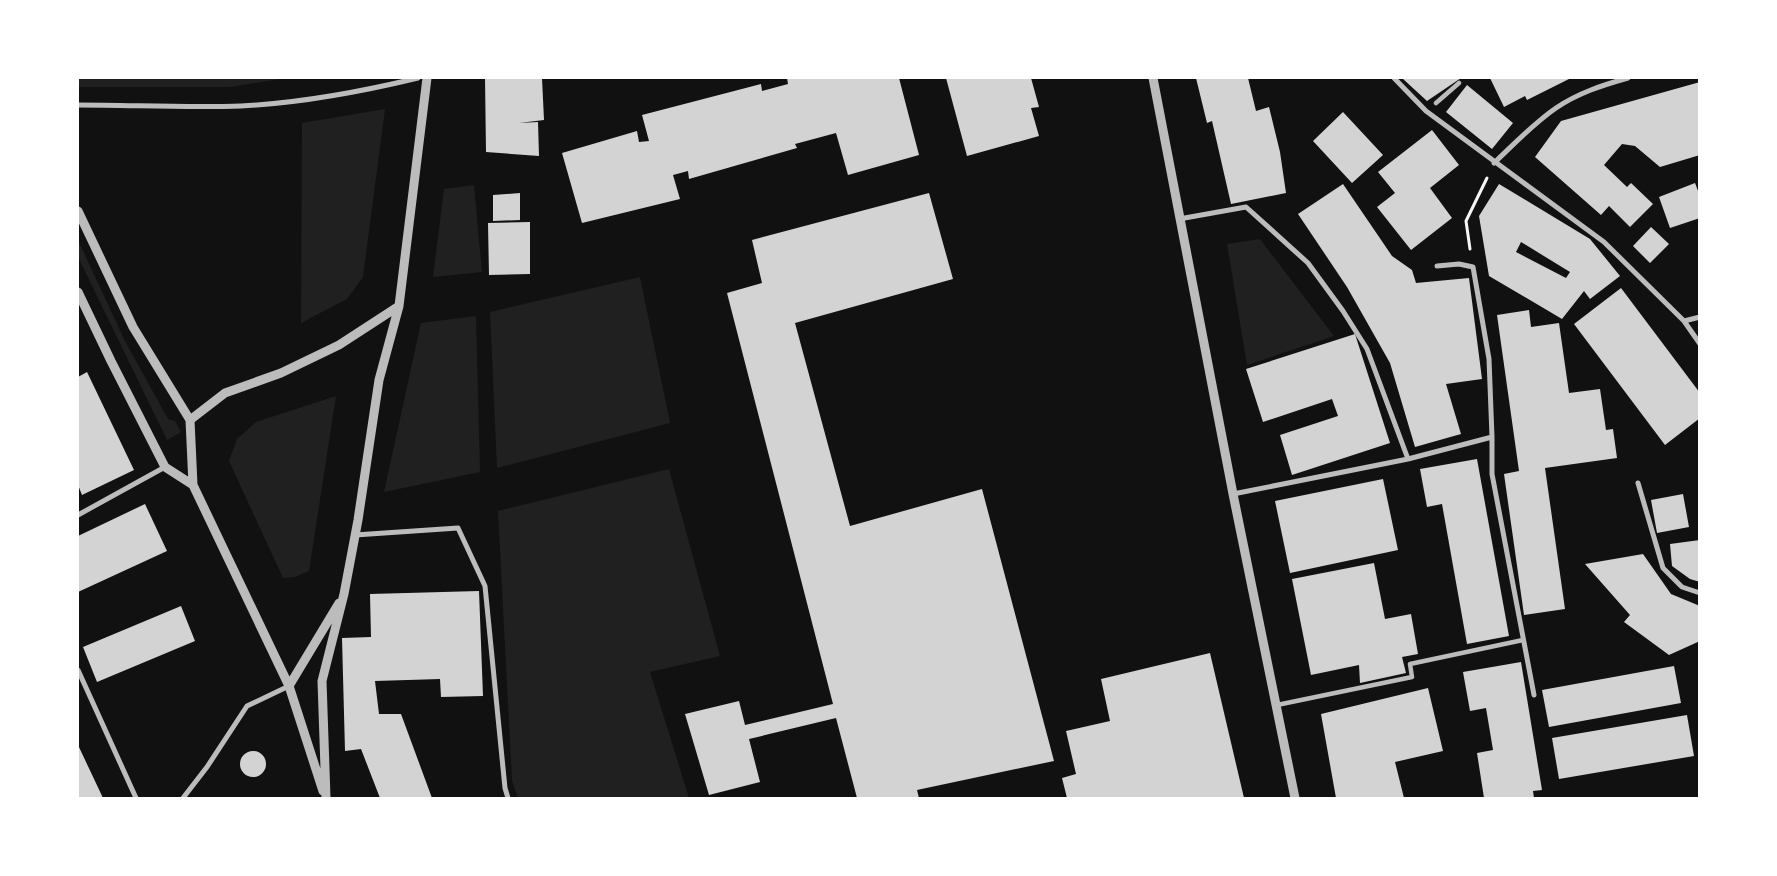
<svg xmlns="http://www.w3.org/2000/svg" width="1777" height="876" font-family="'Varela Round',sans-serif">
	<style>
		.green { fill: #202020 }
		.building { fill: #d3d3d3; fill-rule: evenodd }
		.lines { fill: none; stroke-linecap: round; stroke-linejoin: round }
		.path { stroke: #f5f5f5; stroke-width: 3 }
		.pedestrian { stroke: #bcbcbc; stroke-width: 4.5 }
		.minor { stroke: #bcbcbc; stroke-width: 5 }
		.tertiary { stroke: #bcbcbc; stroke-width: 9 }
	</style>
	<rect width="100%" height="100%" fill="#111"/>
	<path class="green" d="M78,78H285L231,87H78Z
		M385,109L363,277L347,299L301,323L302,123Z
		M474,185L482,272L433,277L444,189Z
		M1260,239L1334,336L1247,365L1227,244Z
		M78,240L125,341L168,419L175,421L181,432L167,440L78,257Z
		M640,277L670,423L497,468L490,312Z
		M476,316L480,472L384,492L421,323Z
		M336,396L309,571L295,577L283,578L229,461L237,439L256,422Z
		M669,469L720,656L650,672L689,798H518L512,781L498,511Z"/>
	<path class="building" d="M485,78H542L544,120L519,123L538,122L539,156L486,152Z
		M787,78H899L919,155L848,175L836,133L795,144L797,148L689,179L688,171L673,175L680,199L582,223L562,153L637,131L639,142L649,141L642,115L761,84L762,91L788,84Z
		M946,78H1031L1039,107L1031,108L1039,136L967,156Z
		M1196,78H1248L1256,111L1269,107L1280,152L1286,193L1231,204L1212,121L1207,123Z
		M1402,78H1461L1427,101Z
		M1490,78H1571L1527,100L1525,96L1504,107Z
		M1700,82V155L1660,167L1635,146L1622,144L1604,165L1627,187L1631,183L1653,204L1630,227L1609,206L1601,215L1535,157L1561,121Z
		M1467,85L1513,123L1492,149L1446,112Z
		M1343,112L1383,155L1352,183L1313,141Z
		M1432,130L1459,165L1430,188L1452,218L1411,250L1377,207L1395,193L1378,172Z
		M1695,183L1700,196V218L1670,228L1659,197Z
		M1343,184L1392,256L1412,270L1416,283L1469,278L1482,379L1446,384L1461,434L1415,447L1390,363L1347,287L1298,214Z
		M1499,184L1590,239L1620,276L1590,299L1584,291L1562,319L1489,276L1479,216ZM1521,242L1570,272L1566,278L1516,252Z
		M520,193V220L493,221V195Z
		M929,193L953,279L795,323L850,526L982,489L1054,761L917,790L919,798H857L836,718L749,739L760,782L709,795L685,714L739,701L745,725L833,704L727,293L762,283L752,240Z
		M530,222V274L489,275L488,223Z
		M1651,227L1669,244L1650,263L1633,246Z
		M1621,288L1700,393V418L1665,445L1574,324Z
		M1529,310L1531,327L1559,323L1569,393L1600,389L1606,430L1613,429L1617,458L1545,468L1565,609L1524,615L1504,474L1519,471L1497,315Z
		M1355,334L1390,443L1292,475L1280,435L1338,416L1332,399L1263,422L1246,369Z
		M87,372L134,470L82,495L78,485V377Z
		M1477,459L1509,636L1467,644L1442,504L1427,507L1420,469Z
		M1383,479L1398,550L1290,573L1275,501Z
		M1683,494L1689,527L1657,533L1651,500Z
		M145,504L167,551L78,592V536Z
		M1700,540V582L1690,579L1672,566L1670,544Z
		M1643,554L1671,594L1700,606V641L1669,655L1624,622L1630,615L1585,564Z
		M1374,563L1385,619L1411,614L1418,654L1402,657L1406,673L1360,683L1359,665L1311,675L1292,579Z
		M479,591L483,696L441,697L440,679L375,681L379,714H401L432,798H380L361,749L345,751L342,638L371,637L370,594Z
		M181,606L195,641L97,682L83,647Z
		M1210,653L1244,798H1067L1062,778L1076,774L1066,731L1110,721L1101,679Z
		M1521,662L1542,790L1533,791L1534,798H1484L1477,753L1493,750L1486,708L1470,711L1463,672Z
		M1674,666L1681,703L1549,727L1542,690Z
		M1428,688L1443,751L1395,762L1404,798H1336L1321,714Z
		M1687,715L1694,756L1559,779L1552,738Z
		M78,745L103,798H78Z
		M240 764a13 13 0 1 1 26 0a13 13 0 1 1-26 0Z"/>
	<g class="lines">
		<path class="path" d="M1470,249L1466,221L1487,178"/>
		<path class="pedestrian" d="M1436,103L1459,83
			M1277,705L1412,677L1410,664L1523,640"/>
		<path class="minor" d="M1394,78L1426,111L1604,242L1684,321L1700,344
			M78,105C132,105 187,108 241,106C301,103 360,92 418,78
			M1494,163C1514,144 1534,123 1556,108C1578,93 1603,85 1628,78
			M1179,219L1246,207L1308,263L1343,311L1367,349L1408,459
			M1437,266L1459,264L1473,267L1489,359L1492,437V474L1534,695
			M1684,321L1700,317
			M1638,483L1663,568L1682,587L1700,593
			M1233,494L1408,459L1492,437
			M78,515L165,467
			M355,535L458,528L485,586L505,788L508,798
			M78,670L136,798
			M183,798L207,767L247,706L289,686"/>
		<path class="tertiary" d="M1153,78L1233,494L1295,798
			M78,211L133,327L190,420L193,485L289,686L323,791
			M78,292L111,361L165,467L193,485
			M190,420L225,393L281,373L339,345L399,306
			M289,686L339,603
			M326,798L322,681L344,594L358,520L379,380L399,306L427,78"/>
	</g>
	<rect width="1777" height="876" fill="none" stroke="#ffffff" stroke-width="158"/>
</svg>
